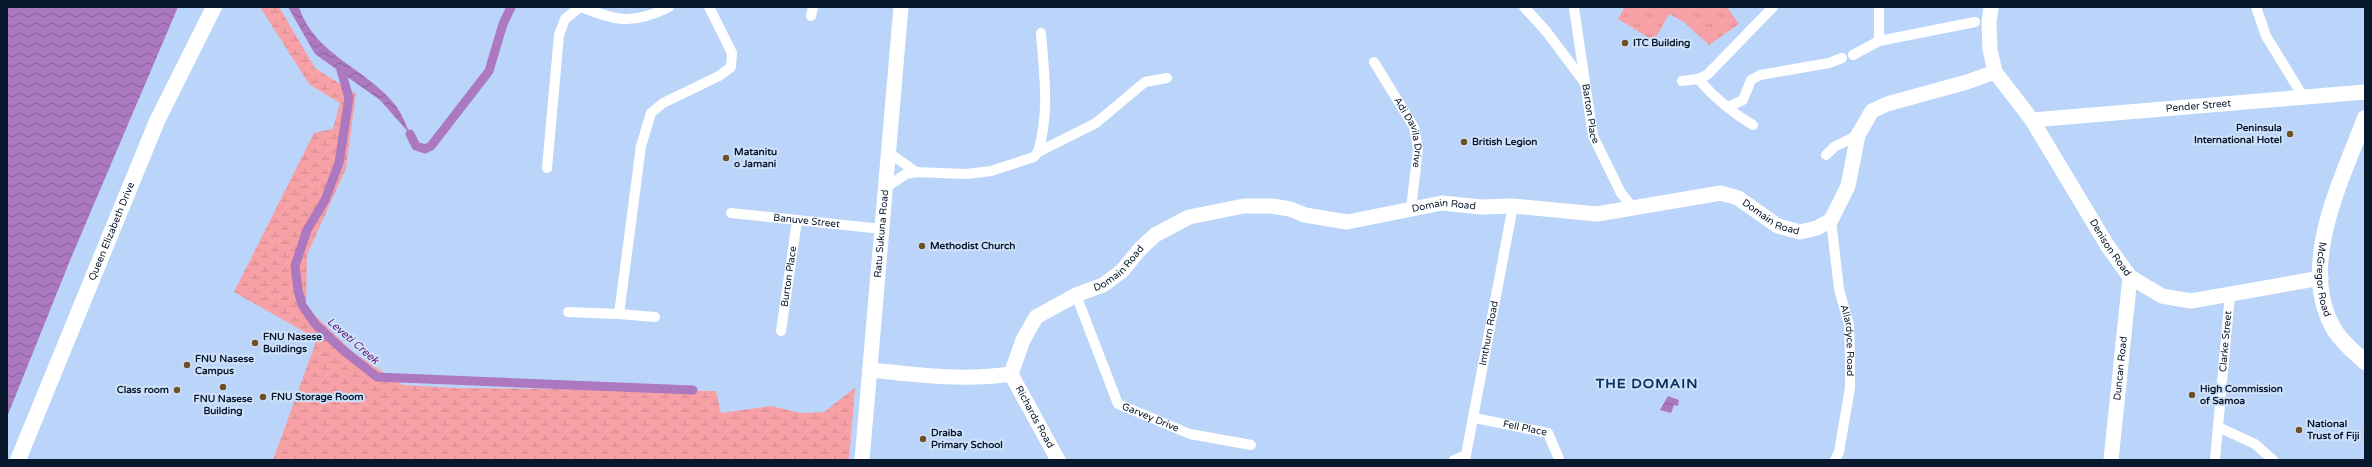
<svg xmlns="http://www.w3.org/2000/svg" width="2372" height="467" font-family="'Varela Round',sans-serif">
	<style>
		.wetland { fill: url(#wetland-marsh) }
		.park { fill: url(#park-tufts) }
		.water { fill: url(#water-waves) }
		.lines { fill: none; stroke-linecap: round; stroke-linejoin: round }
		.canal { stroke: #ac78c0; stroke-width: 9 }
		.street { stroke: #fff; stroke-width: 10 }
		.secondary { stroke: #fff; stroke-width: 15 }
		.primary { stroke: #fff; stroke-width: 16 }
		.poi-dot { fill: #6d5023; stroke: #d0e2fa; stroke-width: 1.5 }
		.labels { text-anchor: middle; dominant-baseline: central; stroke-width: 4; stroke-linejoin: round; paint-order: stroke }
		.poi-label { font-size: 10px; font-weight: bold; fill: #08182d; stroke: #d0e2fa; text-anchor: start }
		.street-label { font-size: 10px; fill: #08182d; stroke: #d0e2fa }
		.water-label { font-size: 11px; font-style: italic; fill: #601f76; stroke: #d0e2fa }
		.district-label { font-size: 14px; font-weight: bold; letter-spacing: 1px; fill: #0a3263; stroke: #d0e2fa }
	</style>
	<defs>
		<pattern id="wetland-marsh" width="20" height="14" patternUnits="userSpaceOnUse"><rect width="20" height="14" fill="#f7a1a6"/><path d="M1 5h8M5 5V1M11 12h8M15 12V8" fill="none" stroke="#d28a8f"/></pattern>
		<pattern id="park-tufts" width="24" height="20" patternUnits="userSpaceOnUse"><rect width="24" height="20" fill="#f7a1a6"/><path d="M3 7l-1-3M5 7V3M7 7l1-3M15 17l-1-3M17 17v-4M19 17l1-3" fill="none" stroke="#d28a8f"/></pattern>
		<pattern id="water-waves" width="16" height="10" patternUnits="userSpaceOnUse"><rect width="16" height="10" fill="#ac78c0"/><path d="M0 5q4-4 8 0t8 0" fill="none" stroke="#8a619c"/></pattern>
	</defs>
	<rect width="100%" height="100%" fill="#bbd5fa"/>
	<path class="wetland" d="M260,7H279L315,68L356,94L346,168L307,255L306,307L354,353L403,385L457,388L716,391L721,413L771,406L800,413L824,412L855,388L849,460H273L317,339L234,292L314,133L333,129L340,103L309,84Z"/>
	<path class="park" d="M1625,7H1727L1739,24L1709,45L1684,22L1669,14L1654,41L1618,19Z"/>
	<path class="water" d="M7,7H178L71,258L7,417Z
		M288,7H299C314,55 368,69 396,106C402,114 406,125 410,134L380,100L315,54Z
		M1668,396L1679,400L1678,406L1674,405L1671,413L1660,410Z"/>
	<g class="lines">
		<path class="canal" d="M341,70L349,98L339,163L325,200L307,230L295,266L298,290L302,305L315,324L343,350L377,377L693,390
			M410,134L416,146L425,149L431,146L489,71L503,24L511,7"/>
		<g class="street">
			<path d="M581,7C617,21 633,25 669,7"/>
			<path d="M1524,7L1546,31L1585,83"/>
			<path d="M1879,7V41"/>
			<path d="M2256,7L2266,36L2304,98"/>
			<path id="s1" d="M1574,8L1593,136L1621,193L1634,209"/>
			<path d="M811,16L813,7"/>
			<path d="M1853,55L1879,41L1975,22"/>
			<path id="s2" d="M1374,62L1414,127L1418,149L1411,209"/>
			<path d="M1698,79C1714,97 1732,113 1753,125"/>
			<path d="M1682,81L1698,79L1707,75L1773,7"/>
			<path d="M1728,107L1743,100L1751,80L1760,75L1829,63L1842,58"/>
			<path d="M888,152L916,172"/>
			<path d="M1038,152C1050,112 1044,74 1041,33"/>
			<path d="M1826,155L1834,147L1858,135"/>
			<path d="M547,168L559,35L565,19L580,7"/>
			<path d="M885,188L906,174L916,172L966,174L991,171L1034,157L1038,152L1096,123L1145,82L1167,78"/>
			<path id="s3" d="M731,213L882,229"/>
			<path id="s4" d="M1831,220L1839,289L1849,325L1850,355V388L1839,452L1835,460"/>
			<path id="s5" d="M1076,295L1118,404L1190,434L1251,445"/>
			<path d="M568,312L619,314"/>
			<path d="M655,317L619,314L641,146L651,113L663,103L719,76L731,67L732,53L709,7"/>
			<path id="s6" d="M781,331L797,221"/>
			<path id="s7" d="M1475,418L1548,433L1559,459"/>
			<path d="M2218,427L2255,444L2273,460"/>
			<path d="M1454,460L1466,455"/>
			<path id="s8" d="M1465,460L1513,206"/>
			<path id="s9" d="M2215,460L2230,294"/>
		</g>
		<g class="secondary">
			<path id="s10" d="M1991,7L1989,23L1990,49L1995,72L2032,120L2107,245L2130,277L2162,296L2191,301L2321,278"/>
			<path id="s11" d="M2032,120L2365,92"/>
			<path id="s12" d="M870,370C917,375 964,381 1011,374L1023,340L1036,317L1076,295L1103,285L1122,271L1140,249L1155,235L1189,217L1244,206H1272L1290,209L1305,215L1347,222L1442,203L1481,207L1513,206L1597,214L1721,193L1738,198L1778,226L1800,232L1817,228L1831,220L1848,186L1858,135L1872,111L1887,104L1967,82L1995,72"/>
			<path id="s13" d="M1011,374L1058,460"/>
			<path id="s14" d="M862,460L901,7"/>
			<path id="s15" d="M2111,460L2130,277"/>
		</g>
		<g class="primary">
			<path id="s16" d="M2365,118C2342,180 2296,267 2335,331C2343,343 2354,352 2365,362"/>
			<path id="s17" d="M18,460L157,121L214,7"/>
		</g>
	</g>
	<g class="poi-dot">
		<circle cx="1625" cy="43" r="4"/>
		<circle cx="2290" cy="134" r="4"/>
		<circle cx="1464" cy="142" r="4"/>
		<circle cx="726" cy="158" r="4"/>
		<circle cx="922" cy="246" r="4"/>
		<circle cx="255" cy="343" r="4"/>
		<circle cx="187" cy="365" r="4"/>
		<circle cx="223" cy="387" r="4"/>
		<circle cx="177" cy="390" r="4"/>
		<circle cx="2192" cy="395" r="4"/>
		<circle cx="263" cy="397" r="4"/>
		<circle cx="2299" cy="430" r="4"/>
		<circle cx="923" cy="439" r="4"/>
	</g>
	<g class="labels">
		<g class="poi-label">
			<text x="1633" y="43">ITC Building</text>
			<text x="2282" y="128" text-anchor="end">Peninsula<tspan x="2282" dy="12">International Hotel</tspan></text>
			<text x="1472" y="142">British Legion</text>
			<text x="734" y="152">Matanitu<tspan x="734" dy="12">o Jamani</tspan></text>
			<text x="930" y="246">Methodist Church</text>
			<text x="263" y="337">FNU Nasese<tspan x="263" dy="12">Buildings</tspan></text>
			<text x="195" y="359">FNU Nasese<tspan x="195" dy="12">Campus</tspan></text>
			<text x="2200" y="389">High Commission<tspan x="2200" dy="12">of Samoa</tspan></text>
			<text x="169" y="390" text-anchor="end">Class room</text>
			<text x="271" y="397">FNU Storage Room</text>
			<text x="223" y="399" text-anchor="middle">FNU Nasese<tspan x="223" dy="12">Building</tspan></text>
			<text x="2307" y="424">National<tspan x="2307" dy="12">Trust of Fiji</tspan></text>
			<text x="931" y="433">Draiba<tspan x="931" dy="12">Primary School</tspan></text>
		</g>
		<g class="street-label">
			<text stroke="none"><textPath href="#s11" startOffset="167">Pender Street</textPath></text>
			<text stroke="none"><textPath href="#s1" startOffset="107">Barton Place</textPath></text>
			<text stroke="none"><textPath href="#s2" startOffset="80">Adi Davila Drive</textPath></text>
			<text stroke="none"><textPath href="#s12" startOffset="649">Domain Road</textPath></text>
			<text stroke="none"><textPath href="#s12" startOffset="985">Domain Road</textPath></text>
			<text stroke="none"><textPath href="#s3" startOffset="76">Banuve Street</textPath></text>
			<text stroke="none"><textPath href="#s17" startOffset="247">Queen Elizabeth Drive</textPath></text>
			<text stroke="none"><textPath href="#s14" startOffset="227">Ratu Sukuna Road</textPath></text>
			<text stroke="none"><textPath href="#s10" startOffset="276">Denison Road</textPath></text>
			<text stroke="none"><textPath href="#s12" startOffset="301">Domain Road</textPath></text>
			<text stroke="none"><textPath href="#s6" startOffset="55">Burton Place</textPath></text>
			<text stroke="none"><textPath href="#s16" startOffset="169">McGregor Road</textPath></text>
			<text stroke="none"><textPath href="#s8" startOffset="129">Imthurn Road</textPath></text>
			<text stroke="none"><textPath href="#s4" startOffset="122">Allardyce Road</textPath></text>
			<text stroke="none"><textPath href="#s9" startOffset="119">Clarke Street</textPath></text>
			<text stroke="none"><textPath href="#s15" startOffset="92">Duncan Road</textPath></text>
			<text stroke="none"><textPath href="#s13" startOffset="49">Richards Road</textPath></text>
			<text stroke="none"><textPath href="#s5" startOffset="152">Garvey Drive</textPath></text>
			<text stroke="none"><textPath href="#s7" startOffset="51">Fell Place</textPath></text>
		</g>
		<g class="water-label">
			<text transform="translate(353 341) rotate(41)">Leveti Creek</text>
		</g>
		<g class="district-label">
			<text x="1647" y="383">THE DOMAIN</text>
		</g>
	</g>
	<rect width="2372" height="467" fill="none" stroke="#08182d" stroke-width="16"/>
</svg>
